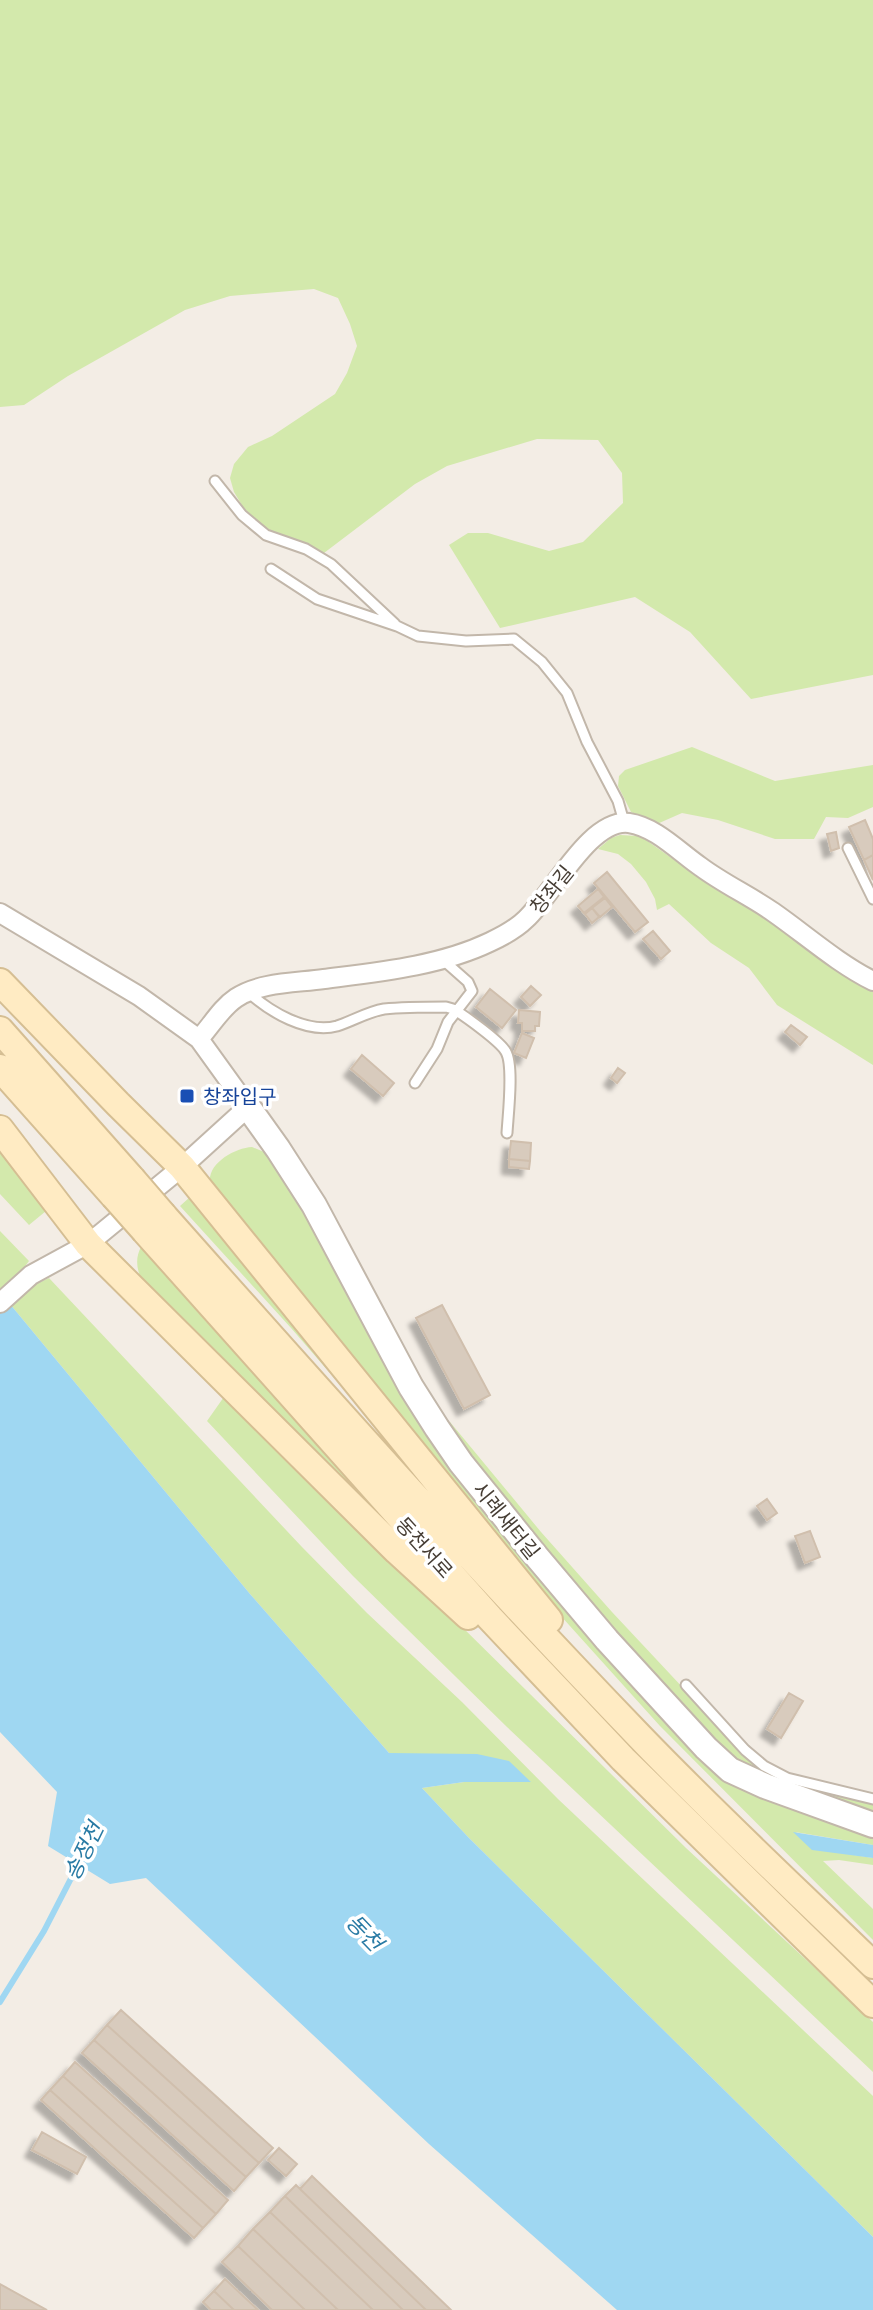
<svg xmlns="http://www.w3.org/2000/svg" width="873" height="2310" font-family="Lato,'Noto Sans KR',sans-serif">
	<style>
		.green { fill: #d3e9ac }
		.water { fill: #9fd7f2 }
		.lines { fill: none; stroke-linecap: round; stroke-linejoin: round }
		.stream { stroke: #9fd7f2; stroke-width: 6 }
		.building { fill: #d8cbbd; stroke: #d0bfad; stroke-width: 2; filter: url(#shadow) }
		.service-casing { stroke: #c2b7aa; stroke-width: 13 }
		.minor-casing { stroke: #c2b7aa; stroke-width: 22 }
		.tertiary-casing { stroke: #c2b7aa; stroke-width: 28 }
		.secondary-casing { stroke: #d5be93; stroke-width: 30 }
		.service { stroke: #fff; stroke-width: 9 }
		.minor { stroke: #fff; stroke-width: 18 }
		.tertiary { stroke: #fff; stroke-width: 24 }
		.secondary { stroke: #ffebc3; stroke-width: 26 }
		.secondary-bridge-casing { stroke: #d5be93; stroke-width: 30; stroke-linecap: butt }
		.secondary-bridge { stroke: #ffebc3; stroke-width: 26 }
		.transit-dot { fill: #1a4fb4; stroke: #fff; stroke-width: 3 }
		.labels { text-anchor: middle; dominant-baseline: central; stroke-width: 7; stroke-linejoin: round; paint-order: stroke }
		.street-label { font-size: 20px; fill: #463d34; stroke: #fff }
		.transit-label { font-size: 20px; fill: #164399; stroke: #fff; text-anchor: start }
		.water-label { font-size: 22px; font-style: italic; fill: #287aa4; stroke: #fff }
	</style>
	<defs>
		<filter id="shadow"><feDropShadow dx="-7" dy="7" stdDeviation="2" flood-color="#0004"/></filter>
	</defs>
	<rect width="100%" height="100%" fill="#f3ede5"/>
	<path class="green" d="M0,0H873V675L751,699L690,632L635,597L500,628L449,545L468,533H488L549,551L583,542L623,503L622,473L598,440L537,439L447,466L415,484L324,553L278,535L261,525L243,507L234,492L230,478L234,464L248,447L272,436L335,394L347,373L357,346L350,324L338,298L314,289L230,296L185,310L68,376L24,405L0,407Z
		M692,747L775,781L873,765V807L848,818L826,817L814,839H775L718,820L682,813L657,824L631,812L618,786L619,776L625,770Z
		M620,835L637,836L646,840L697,876L766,919L848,978L873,992V1065L777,1005L749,968L711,943L669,904L657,910L655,899L646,882L631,864L618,854L598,849L611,838Z
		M252,1147L269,1154L307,1211L404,1392L698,1756L873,1836V1845L795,1832L848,1854L873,1858V1865L839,1860L823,1861L873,1909V1940L660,1726L542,1595L210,1182C208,1163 235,1148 252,1147Z
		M0,1149L46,1211L29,1225L0,1194Z
		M190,1197H193L452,1514L291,1328L180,1206Z
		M0,1231L29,1261L17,1277L27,1288L49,1278L302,1547L367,1613L462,1702L558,1799L873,2096V2237L469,1838L422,1788L464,1782L530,1781L389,1753L250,1594L0,1292Z
		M142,1245L376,1511L372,1514L143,1284C137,1270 134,1259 142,1245Z
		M226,1394L686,1848L873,2022V2072L507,1727L353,1576L207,1421Z
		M450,1422L541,1532L612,1612L729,1737L787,1780L873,1803V1815L852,1809L740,1763L733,1756C635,1658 545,1553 461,1443L448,1423Z"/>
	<path class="water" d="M0,1292L250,1594L389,1753L477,1754L509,1761L531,1782H464L422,1788L469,1838L873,2237V2310H617L429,2144L146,1878L110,1884L48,1846L57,1792L0,1732Z
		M793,1832L873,1845V1858L812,1850Z"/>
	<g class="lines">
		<path class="stream" d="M0,2002L44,1931L81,1859"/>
	</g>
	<path class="building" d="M865,820L873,839V855L864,860L849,827Z
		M836,832L839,848L831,851L827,834Z
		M873,855V880L864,860Z
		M607,872L648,922L635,932L594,883Z
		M598,889L604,897L584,913L578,906Z
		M605,898L612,907L600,917L592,908Z
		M592,908L599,917L592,923L585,914Z
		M653,931L670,951L661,959L643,939Z
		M531,986L541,995L530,1006L521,997Z
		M490,989L516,1010L502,1028L476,1007Z
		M519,1010L540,1012L539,1026H535V1031H522V1023H518Z
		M791,1025L807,1037L800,1045L785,1032Z
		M522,1033L534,1038L526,1058L514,1053Z
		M362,1055L394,1083L383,1096L351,1069Z
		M618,1068L625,1073L617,1083L611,1078Z
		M511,1141L531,1143L530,1161L509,1159Z
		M509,1159L530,1161L529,1169L509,1167Z
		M442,1305L490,1395L464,1409L416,1318Z
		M767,1499L777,1513L767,1520L757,1506Z
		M810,1531L820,1557L805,1563L795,1536Z
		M789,1693L803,1701L781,1738L767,1729Z
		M121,2010L273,2148L259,2163L107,2025Z
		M107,2025L259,2163L246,2177L94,2040Z
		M94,2040L246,2177L234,2191L82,2053Z
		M75,2062L228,2200L216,2214L63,2076Z
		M63,2076L216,2214L203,2228L50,2090Z
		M50,2090L203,2228L194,2238L41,2100Z
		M42,2132L86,2157L77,2174L32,2150Z
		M279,2148L297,2164L286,2176L268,2160Z
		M312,2176L451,2310H426L300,2189Z
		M296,2185L300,2189L426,2310H403L285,2196Z
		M285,2196L403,2310H373L270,2212Z
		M270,2212L373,2310H338L253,2229Z
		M253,2229L338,2310H305L238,2246Z
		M238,2246L305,2310H272L222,2262Z
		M225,2279L258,2310H234L214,2291Z
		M0,2284L47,2310H0Z
		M214,2291L234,2310H211L203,2302Z"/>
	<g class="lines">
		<g class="service-casing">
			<path id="service" d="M215,481L242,515L266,535L306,549L331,564L395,624
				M271,569L317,599L397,626L418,636L466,641L514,639L542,662L567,693L587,742L618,801L624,822
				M848,848L873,899
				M248,992C270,1012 307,1034 337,1026C353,1021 367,1012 384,1009C404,1007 425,1007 446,1007L453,1009C465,1016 501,1042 506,1052C514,1066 508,1115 507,1133
				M415,1083L437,1049L448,1022L472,991L468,982L442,959
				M686,1685L745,1750L764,1766L787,1778L873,1799"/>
		</g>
		<g class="minor-casing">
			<path id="minor" d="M0,913L139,996L199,1039L248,1107L182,1167L88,1244L31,1275L0,1303
				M199,1039C211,1026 221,1008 236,998C260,982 296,983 324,979C379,972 440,966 490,942C503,936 516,929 526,919C553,894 590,818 629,823C656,827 679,852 701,867C724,884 750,896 773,912C806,935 837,963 873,981"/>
		</g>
		<g class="tertiary-casing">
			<path id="tertiary" d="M248,1107L278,1149L314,1205L411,1387L437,1428L461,1463L537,1557L607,1640L706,1748L730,1770L765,1786L873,1825"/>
		</g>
		<g class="secondary-casing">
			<path id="secondary" d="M0,982L118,1104L182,1167L549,1620
				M0,1030L132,1179
				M0,1068L114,1196
				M0,1129L88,1244L397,1551L468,1616
				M163,1215C319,1391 476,1567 640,1737C715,1815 795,1889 873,1965
				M145,1231L490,1618L623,1759L873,2004"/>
		</g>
		<use href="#service" class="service"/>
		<use href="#minor" class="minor"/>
		<use href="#tertiary" class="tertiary"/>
		<use href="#secondary" class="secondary"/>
		<g class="secondary-bridge-casing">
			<path id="secondary-bridge" d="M132,1179L163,1215
				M114,1196L145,1231"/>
		</g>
		<use href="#secondary-bridge" class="secondary-bridge"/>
	</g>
	<rect class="transit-dot" x="179" y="1088" width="16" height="16" rx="4"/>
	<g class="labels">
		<g class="street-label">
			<text transform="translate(551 889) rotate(-51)">창좌길</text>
			<text transform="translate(507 1520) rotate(51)">시례새터길</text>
			<text transform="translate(425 1547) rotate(48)">동천서로</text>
		</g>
		<g class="transit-label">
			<text x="203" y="1096">창좌입구</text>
		</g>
		<g class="water-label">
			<text transform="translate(83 1851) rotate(-64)">송정천</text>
			<text transform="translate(365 1932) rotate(46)">동천</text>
		</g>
	</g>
</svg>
